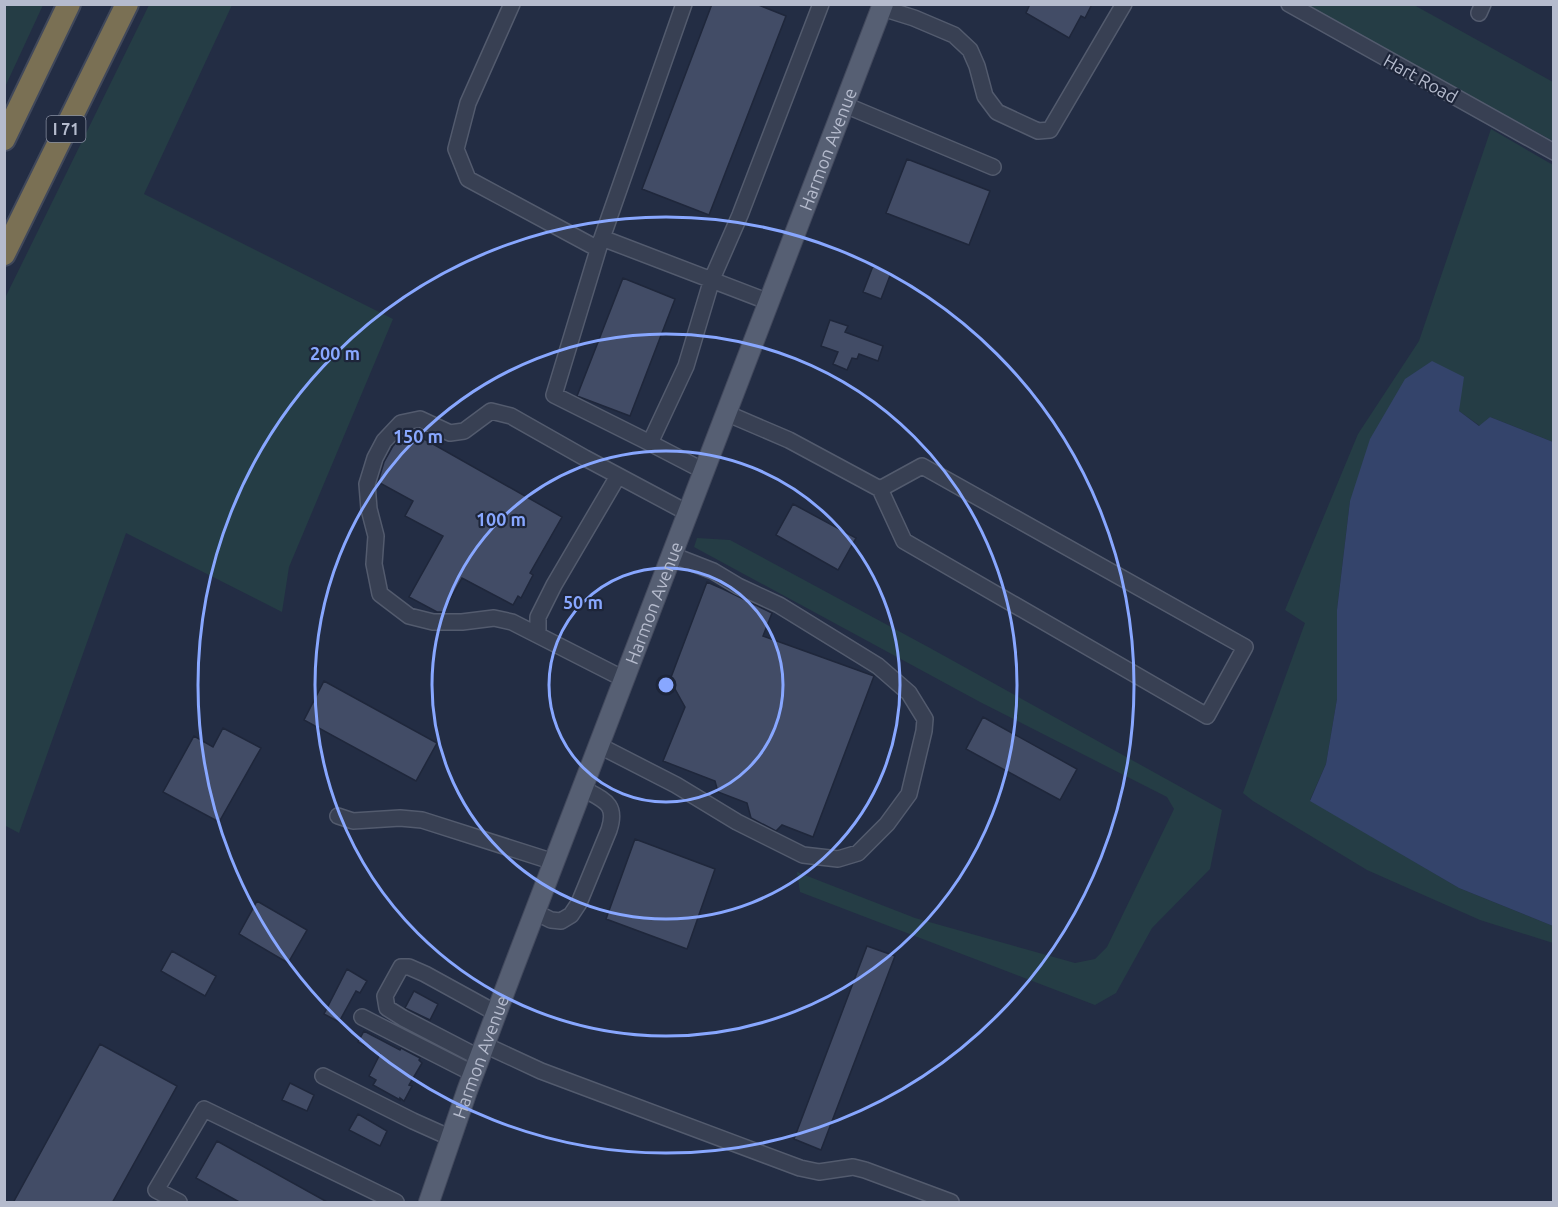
<svg xmlns="http://www.w3.org/2000/svg" width="1558" height="1207" font-family="Ubuntu,sans-serif">
	<style>
		.green { fill: #253d45 }
		.water { fill: #34446b }
		.building { fill: #424c66; stroke: #1f273b; stroke-width: 1.5 }
		.lines { fill: none; stroke-linecap: round; stroke-linejoin: round }
		.minor-casing { stroke: #535b6e; stroke-width: 18 }
		.major-casing { stroke: #42495d; stroke-width: 22 }
		.highway-casing { stroke: #40485b; stroke-width: 26 }
		.minor { stroke: #384053; stroke-width: 15 }
		.major { stroke: #565f73; stroke-width: 20 }
		.highway { stroke: #7a7054; stroke-width: 22 }
		.ring { fill: none; stroke: #88a7ff; stroke-width: 3 }
		.labels { text-anchor: middle; dominant-baseline: central; stroke-width: 4.5; stroke-linejoin: round; paint-order: stroke }
		.shield { fill: #1d2539; stroke: #878ea1; stroke-width: 1.5 }
		.shield-label { font-size: 16px; font-weight: bold; fill: #b5bbcd }
		.street-label { font-size: 18px; fill: #b5bbcd; stroke: #1d2539 }
		.centre { fill: #88a7ff; stroke: #1d2539; stroke-width: 3 }
		.ring-label { font-size: 18px; text-anchor: middle; font-weight: bold; fill: #88a7ff; stroke: #1d2539; stroke-width: 4.5; stroke-linejoin: round; paint-order: stroke }
	</style>
	<rect width="100%" height="100%" fill="#232d44"/>
	<path class="green" d="M5,4L43,5L5,87L4,5Z
		M149,5H232L144,194L393,319L289,567L282,612L126,533L19,833L4,825L5,298Z
		M1304,5H1414L1553,82V141Z
		M1491,129L1553,165V442L1490,417L1480,426L1459,411L1350,501L1337,610V699L1326,764L1310,800L1459,888L1553,926V943L1480,920L1367,870L1253,801L1243,793L1305,623L1285,610L1358,434L1419,341Z
		M697,538L730,540L930,648L1222,810L1210,869L1152,928L1116,993L1095,1005L800,892L797,872L915,918L1075,963L1095,959L1107,947L1174,809L1167,797L980,702L694,547Z"/>
	<path class="water" d="M1432,361L1464,377L1459,411L1479,426L1490,417L1553,442V926L1459,888L1310,801L1326,764L1337,699V610L1350,501L1370,439L1405,379Z"/>
	<path class="building" d="M712,4H756L786,16L709,215L642,189Z
		M1030,4H1092L1085,18L1081,16L1069,38L1026,13Z
		M907,159L990,191L969,245L886,213Z
		M873,266L891,273L881,299L863,292Z
		M623,278L675,299L630,416L577,396Z
		M830,320L848,326L845,332L883,346L878,361L859,354L857,359L852,358L847,370L833,364L838,352L821,346Z
		M410,431L562,517L530,573L533,575L521,598L518,596L513,605L462,578L443,612H437L409,597L443,536L405,516L413,501L378,482L384,462L393,446L406,432Z
		M793,504L856,538L838,570L776,535Z
		M707,582L723,589L772,613L763,636L874,676L813,837L782,825L776,831L751,818L747,803L718,792L715,781L663,761L685,707L670,680Z
		M324,681L437,743L416,781L304,720Z
		M983,717L1077,769L1060,800L966,749Z
		M223,728L261,748L219,822L163,792L194,736L213,747Z
		M635,839L715,869L687,949L606,919Z
		M257,901L307,930L288,963L239,934Z
		M867,946L895,956L821,1150L794,1139Z
		M172,951L216,976L205,996L161,971Z
		M347,969L367,981L360,993L356,991L339,1022L324,1014Z
		M414,991L438,1004L430,1020L405,1008Z
		M364,1031L400,1050L401,1048L420,1058L419,1060L422,1063L409,1085L412,1086L404,1101L400,1098V1100L373,1085L376,1080L369,1076L380,1054L358,1042Z
		M100,1044L177,1086L112,1203H13Z
		M290,1083L314,1095L307,1111L282,1100Z
		M358,1114L387,1131L380,1146L349,1130Z
		M217,1141L329,1203H241L196,1178Z"/>
	<g class="lines">
		<g class="minor-casing">
			<path id="minor" d="M512,4L468,103L456,149L468,179L598,249
				M684,4L602,238L769,302
				M1289,4L1554,152
				M882,8L914,18L954,35L970,50L977,66L985,96L997,112L1038,131L1050,130L1124,4
				M1479,13L1483,4
				M845,105L993,167
				M601,240L554,395L650,443
				M726,413L789,440L880,489L922,466L1245,647L1207,716L904,541L880,489
				M704,471L650,443L686,366L712,279L740,215L821,4
				M538,635V617L554,585L618,476
				M624,679L512,622L494,618L462,622H433L409,616L380,594L374,564L376,536L369,509L367,484L375,458L384,441L401,423L420,419L450,433L464,431L491,411L511,416L585,458L688,513
				M598,745L676,785L737,822L803,855L838,859L858,853L887,824L909,794L924,731L925,719L909,693L878,666L779,605L738,586L713,571L672,555
				M338,816L353,821L400,818L422,820L554,862
				M535,912L551,920L561,921L571,915L579,903L609,830C618,803 603,800 582,788
				M362,1017L474,1074
				M485,1045L541,1071L800,1168L819,1172L853,1167L865,1170L951,1202
				M480,1058L403,1018L387,1008L385,996L401,967H409L425,974L496,1013
				M323,1076L413,1121L451,1138
				M179,1202L156,1190L204,1109L396,1202"/>
		</g>
		<g class="major-casing">
			<g id="major">
				<path id="s1" d="M429,1202L467,1091L513,969L883,4"/>
			</g>
		</g>
		<g class="highway-casing">
			<path id="highway" d="M4,139L69,4
				M4,254L127,4"/>
		</g>
		<use href="#minor" class="minor"/>
		<use href="#major" class="major"/>
		<use href="#highway" class="highway"/>
	</g>
	<g class="ring">
		<circle cx="666" cy="685" r="117"/>
		<circle cx="666" cy="685" r="234"/>
		<circle cx="666" cy="685" r="351"/>
		<circle cx="666" cy="685" r="468"/>
	</g>
	<g class="labels">
		<rect class="shield" x="46.5" y="116" width="39" height="26" rx="4.5"/>
		<g class="shield-label">
			<text x="66" y="129">I 71</text>
		</g>
		<g class="street-label">
			<text transform="translate(1421 78) rotate(29)">Hart Road</text>
			<text stroke="none"><textPath href="#s1" startOffset="1126">Harmon Avenue</textPath></text>
			<text stroke="none"><textPath href="#s1" startOffset="640">Harmon Avenue</textPath></text>
			<text stroke="none"><textPath href="#s1" startOffset="154">Harmon Avenue</textPath></text>
		</g>
	</g>
	<circle cx="666" cy="685" r="9" class="centre"/>
	<g class="ring-label">
		<text x="335" y="360">200 m</text>
		<text x="418" y="443">150 m</text>
		<text x="501" y="526">100 m</text>
		<text x="583" y="609">50 m</text>
	</g>
	<rect width="1558" height="1207" fill="none" stroke="#b5bbcd" stroke-width="12"/>
</svg>
